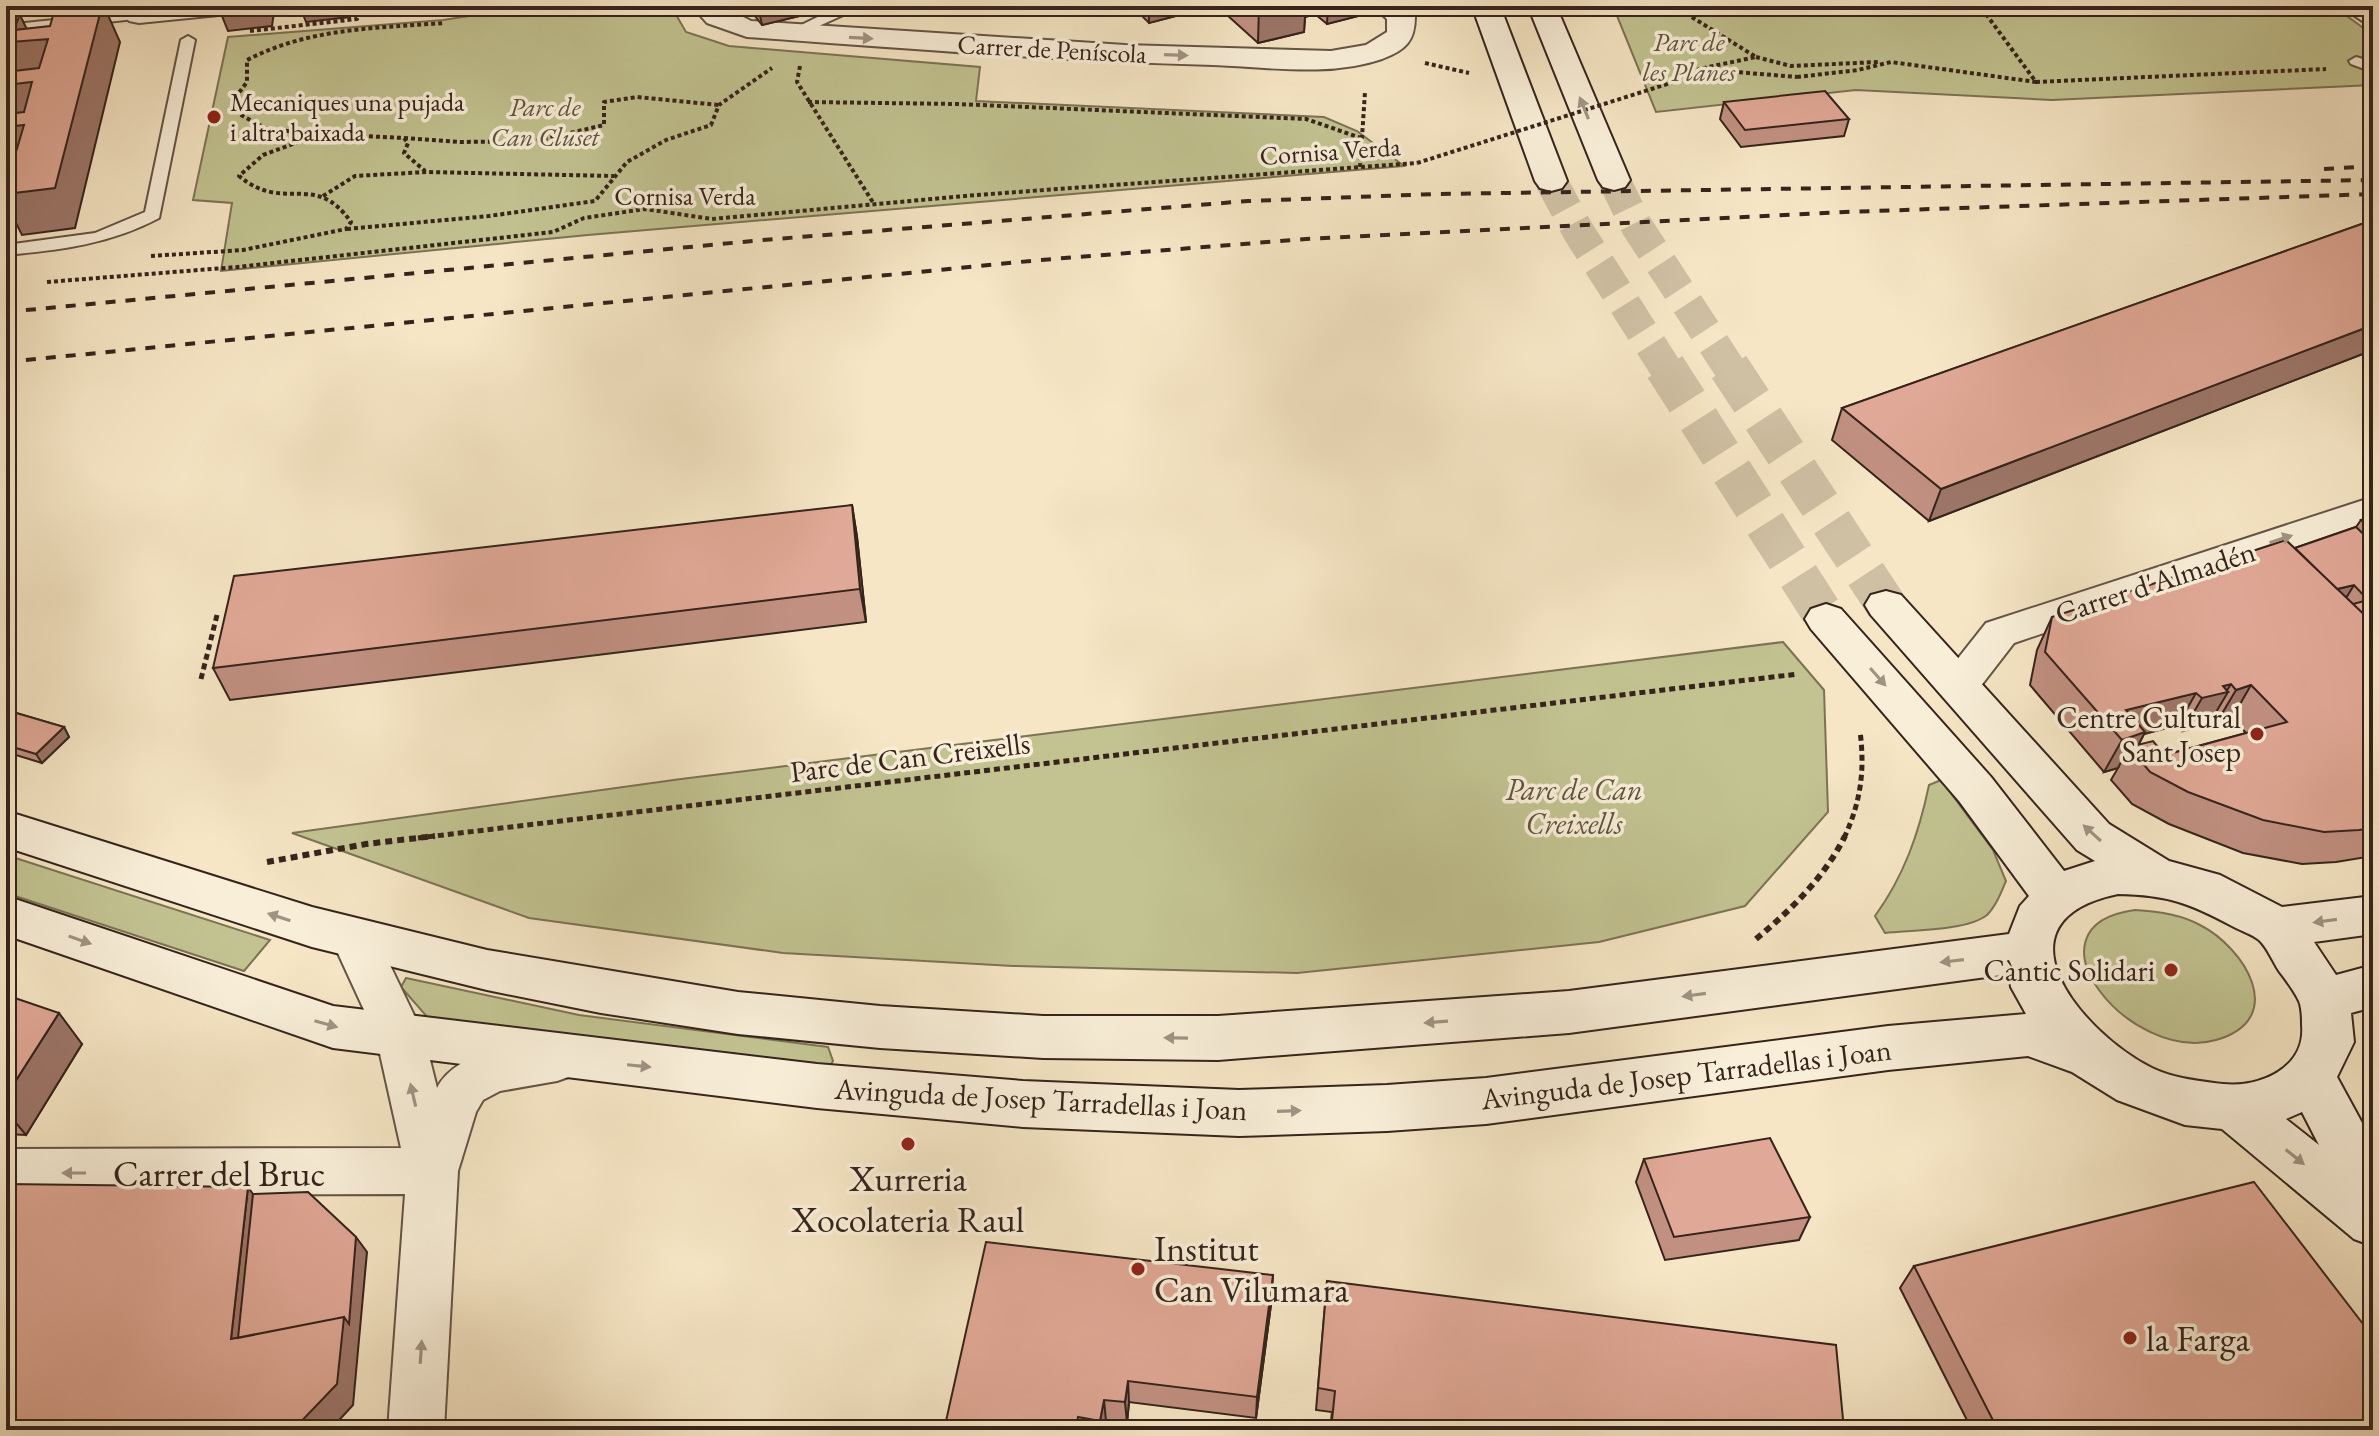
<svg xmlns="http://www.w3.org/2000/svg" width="2379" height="1436" font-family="'EB Garamond',serif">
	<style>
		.green { fill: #c2c391; stroke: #7c7356; stroke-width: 2 }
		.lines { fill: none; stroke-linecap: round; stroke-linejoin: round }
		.secondary-tunnel-far1 { stroke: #cfbfa3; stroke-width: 32; stroke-dasharray: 32 16; stroke-linecap: butt }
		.secondary-tunnel { stroke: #cfbfa3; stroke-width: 41; stroke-dasharray: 41 21; stroke-linecap: butt }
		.lane-casing { stroke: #655446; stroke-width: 4 }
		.street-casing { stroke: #655446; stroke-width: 4 }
		.secondary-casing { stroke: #35231c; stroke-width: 4 }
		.path-far2 { stroke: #35231c; stroke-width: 4; stroke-dasharray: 4 3; stroke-linecap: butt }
		.path-far1 { stroke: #35231c; stroke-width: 5; stroke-dasharray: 6 4; stroke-linecap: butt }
		.path { stroke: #35231c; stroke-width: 6; stroke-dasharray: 7 5; stroke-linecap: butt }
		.lane { fill: #f9efd9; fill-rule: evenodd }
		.street { fill: #f9efd9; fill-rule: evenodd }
		.secondary { fill: #f9efd9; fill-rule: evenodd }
		.rail { stroke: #35231c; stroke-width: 4; stroke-dasharray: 10 10; stroke-linecap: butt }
		.path-bridge { stroke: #35231c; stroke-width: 4; stroke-dasharray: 4 3; stroke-linecap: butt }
		.wall { fill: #c19081; stroke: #35231c; stroke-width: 2; fill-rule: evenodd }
		.shaded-wall { fill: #9d7669; stroke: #35231c; stroke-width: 2 }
		.building { fill: #e0a896; stroke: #35231c; stroke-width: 2 }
		.oneway { fill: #a19384 }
		.poi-dot { fill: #8f2418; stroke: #f9efd9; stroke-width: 3 }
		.labels { text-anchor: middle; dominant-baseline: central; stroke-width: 7; stroke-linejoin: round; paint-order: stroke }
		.far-park-label { font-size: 26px; font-style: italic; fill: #5f533f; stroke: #f9efd9 }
		.far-street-label { font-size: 26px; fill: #35231c; stroke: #f9efd9 }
		.far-poi-label { font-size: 26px; fill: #35231c; stroke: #f9efd9; text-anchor: start }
		.street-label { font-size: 30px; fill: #35231c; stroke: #f9efd9 }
		.poi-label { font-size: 30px; fill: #35231c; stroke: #f9efd9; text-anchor: end }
		.park-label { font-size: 30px; font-style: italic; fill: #5f533f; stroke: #f9efd9 }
		.near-street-label { font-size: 36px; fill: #35231c; stroke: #f9efd9 }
		.near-poi-label { font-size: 36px; fill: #35231c; stroke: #f9efd9; text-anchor: start }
	</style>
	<rect width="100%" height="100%" fill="#f6e6c5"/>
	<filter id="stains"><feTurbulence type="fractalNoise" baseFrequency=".0025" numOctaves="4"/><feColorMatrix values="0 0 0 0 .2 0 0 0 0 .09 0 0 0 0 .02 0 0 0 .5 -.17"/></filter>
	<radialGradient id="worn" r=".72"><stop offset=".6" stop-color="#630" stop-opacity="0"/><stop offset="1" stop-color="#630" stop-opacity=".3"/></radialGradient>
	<path class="green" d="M534,6H671L686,32L729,46L980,67L976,101L1324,117L1357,131L1404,166L588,235L221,271L232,203L193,200L228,37L443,20Z
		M1613,6H2333L2373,35V85L2052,100L1856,90L1656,112Z
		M1783,642L1824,690L1828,812L1745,906L1599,942L1297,973L1013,966L783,953L529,918L292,833L681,779Z
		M1941,780L1993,850L2006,881C2001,893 1996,906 1987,915C1967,931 1911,930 1885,933L1875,916C1904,876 1919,833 1929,785Z
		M6,855L270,940L244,971L6,893Z
		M2135,910C2157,911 2180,914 2200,925C2245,948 2289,1019 2216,1040C2130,1064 2017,926 2135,910Z
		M406,978L579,1015L828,1047L833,1061L829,1068L429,1019L401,987Z"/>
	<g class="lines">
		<path class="secondary-tunnel-far1" d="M1614,180L1636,225L1730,369
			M1551,181L1578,231L1666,369"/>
		<path class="secondary-tunnel" d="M1665,367L1826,619
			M1729,367L1886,605"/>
		<g class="lane-casing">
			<path id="lane" d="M840,6L1064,7L1071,11L1064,15L852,11L797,36H787L785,33Z
				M2340,6H2356L2373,17V28Z
				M139,11L144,12V18L6,33V25Z
				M188,36L195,40L159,218C110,244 61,250 6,255V245L95,233L145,212L181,40Z
				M2356,57L2373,62V72L2351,64L2349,61Z"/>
		</g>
		<g class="street-casing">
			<path id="street" d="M146,6H232L233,7L229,13L219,15L139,23L129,21L125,15L129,9Z
				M692,6H722L751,21L1125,45L1331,51L1366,45L1387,32V19L1373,6H1405L1415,16C1415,41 1406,50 1382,59C1330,77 1267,67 1213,65C1058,61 902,48 747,37L707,23Z
				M2373,497V522L2014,643L1973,696L1958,700L1943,696L1937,685L1986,623Z
				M354,919L370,925L377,938L424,1036L437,1088C456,1050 537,1032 574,1045L582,1060L574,1075L557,1081L500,1091L483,1100L476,1112L458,1171L444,1430H388L405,1194L6,1195V1149L401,1148L376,1036L331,938L338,925Z"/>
		</g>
		<g class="secondary-casing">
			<path id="secondary" d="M1472,6H1500L1567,181L1562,188L1551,191L1540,188L1535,181Z
				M1528,6H1556L1630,180L1625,187L1614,190L1603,187L1598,180Z
				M1886,591L1901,595L2109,824L2169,861L2220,875L2282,907L2373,896V934L2314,942L2336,975L2373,965V1007L2351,1013L2354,1042L2337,1077L2373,1143V1246L2354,1239L2222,1129L2185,1125L2117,1100L2072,1072L2028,1056L1888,1070L1486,1124L1387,1131L1239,1136L1023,1127L817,1108L333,1048L6,935V896L333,1006L817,1064L1023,1081L1239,1090L1387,1085L1486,1078L1888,1026L2026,1014L2011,987L2009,974L1569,1033L1218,1060L1043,1058L880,1048L738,1034L601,1013L487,990L312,947L6,847V811L312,907L487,950L738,992L880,1006L1043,1016H1218L1569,991L2009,934L2020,906L2029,896L1959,801L1811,629L1805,619L1811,609L1826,604L1841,609L1991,777L2064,871L2095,861L2077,850L1871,615L1865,605L1871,595ZM2118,894C2168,895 2189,903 2232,926C2241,931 2252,934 2259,940C2267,947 2273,962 2279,971C2286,980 2294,991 2299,1001C2302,1008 2302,1018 2302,1025C2306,1067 2261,1088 2223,1084C2199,1081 2175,1079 2152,1068C2082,1033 1988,921 2118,894ZM2302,1112L2319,1145L2286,1119Z"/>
		</g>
		<path class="path-far2" d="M1674,6L1756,57L1699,69V74
			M250,31L357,19L365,6
			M1756,57L1791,66L1878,62
			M1425,63L1469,73
			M800,66L797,82L874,204
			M1797,77L1858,70L1891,62L2036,82L1980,6
			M2036,82L2326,69
			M808,102L957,104L1306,119L1361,138
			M320,134L404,138L408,143L404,153L425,171
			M404,138L460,142L536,141L604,125V102L637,97L719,105
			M1360,167L1365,92
			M323,196L355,176L426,172L614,176
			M347,229L489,216L595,201L627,162L666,140L711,125L719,105L772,68
			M151,256L243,250L346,229L351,222C314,170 284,214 239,176L263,155L320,134L267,129L239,114L238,94L247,82V60C309,28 376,28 444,23
			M47,282L237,267L553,232L584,218L645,209L712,219L976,195L1417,163"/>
		<path class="path-far1" d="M201,679L217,615
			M418,838L1798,674
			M1844,838C1861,802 1865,770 1860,731"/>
		<path class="path" d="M267,862L366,844L435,836
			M1756,939C1791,910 1824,878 1845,836"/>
		<use href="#lane" class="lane"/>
		<use href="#street" class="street"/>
		<use href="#secondary" class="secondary"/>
		<path class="rail" d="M2324,169L2373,166
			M6,312L763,240L1248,201L1436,194L2373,180
			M6,362L1040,260L1306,239L1845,212L2373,194"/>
		<path class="path-bridge" d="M1417,163L1699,74L1724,71L1797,77"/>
	</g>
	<path class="wall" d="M747,6H841L762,25Z
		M1132,6H1195V11L1149,23Z
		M1217,6H1371L1370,13L1327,24L1315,14L1305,17L1304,32L1258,43Z
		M2365,6H2373V12Z
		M1724,102L1849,119L1844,136L1741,147L1720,119Z
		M2373,220V350L1929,521L1832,440L1842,408Z
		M852,505L857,537L866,622L230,700L213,668Z
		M2373,516V856L2336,862L2302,864L2243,853L2169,824L2132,804L2111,780L2118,768L2104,772L2030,685L2037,650L2052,617L2295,548L2356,527L2361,520ZM2213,718L2217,722L2232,718L2246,733L2165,755L2139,744L2144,734L2178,725L2183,731L2209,724Z
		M6,710L64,727L69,737L42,763L6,752Z
		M6,995L82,1044L26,1135L6,1134Z
		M1644,1159L1810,1217L1799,1240L1665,1260L1636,1182Z
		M1914,1266L2373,1430H1972L1900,1288Z
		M1327,1281L1844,1430H1330L1332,1412L1316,1410Z
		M1272,1297L1256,1418L1129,1402L1127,1423L1106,1421L1104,1430H944Z"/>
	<path class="shaded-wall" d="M6,6H52L50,12L20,15L32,40L48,39L66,78L32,82L24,125L44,165L6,170Z
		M83,6H107H104L120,42L75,228L22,235L13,217L6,218V174Z
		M218,6H351L350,17L306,22L301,9L274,12L272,26L228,31Z
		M465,6H488L466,10Z
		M758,6H841L762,25Z
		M1149,6H1195V11L1149,23Z
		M1259,6H1315V14L1305,17L1304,32L1258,43Z
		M1328,6H1371L1370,13L1327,24Z
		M2373,325V350L1929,521L1941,489Z
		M852,505L857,537L866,622L860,589Z
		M2354,585L2343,603L2318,594Z
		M2231,684L2226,692H2228L2209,724L2183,731L2202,698L2223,686Z
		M2251,685L2232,718L2217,722L2236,690Z
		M2196,693L2178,725L2144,734L2134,753L2129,747L2118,768L2104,772L2122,740L2126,710Z
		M64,727L69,737L42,763L36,754Z
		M59,1013L82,1044L26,1135L6,1111V1096Z
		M248,1187L264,1210L356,1237L367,1252L353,1405L330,1430H293L231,1339Z
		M1273,1275L1272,1297L1256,1418L1257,1397Z
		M1128,1381L1129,1402L1127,1423L1125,1402Z
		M1104,1400L1106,1421L1104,1430H1101L1100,1421Z"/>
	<path class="building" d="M82,6H102L55,188L6,194L7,174H6V163L13,162L24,125L6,127V114L24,112L32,82L6,85V72L39,68L48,39L11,42L6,59V16L20,14L14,30L50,26L55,9Z
		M1825,91L1849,119L1745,130L1724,102Z
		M2373,220V325L1941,489L1842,408Z
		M852,505L860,589L213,668L234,576Z
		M2373,516V531L2361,520Z
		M2356,527L2373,543V575H2372L2373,576V623L2353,604L2368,600L2354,585L2337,589L2295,548Z
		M2286,540L2373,623V828L2359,830L2324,832L2263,820L2188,792L2150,772L2129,747L2153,741L2165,755L2287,722L2251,685L2236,690L2231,684L2223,686L2228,692L2202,698L2196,693L2126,710L2145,732L2122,740L2045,652L2052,617Z
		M6,710L64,727L36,754L6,745Z
		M6,995L59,1013L6,1096Z
		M1770,1138L1810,1217L1674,1237L1644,1159Z
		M2254,1182L2373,1337V1430H1998L1914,1266Z
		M6,1184L248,1187L231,1339L344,1317L337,1384L293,1430H6Z
		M308,1192L356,1237L349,1324L344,1317L238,1338L253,1194Z
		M986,1242L1273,1275L1257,1397L1128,1381L1125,1402L1104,1400L1100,1421L1078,1417L1076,1430H944Z
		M1327,1281L1836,1345L1844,1430H1331L1335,1391L1318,1388Z"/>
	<defs><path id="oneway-solid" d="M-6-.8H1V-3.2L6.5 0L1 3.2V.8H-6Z" transform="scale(2)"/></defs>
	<g class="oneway">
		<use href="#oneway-solid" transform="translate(861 38) rotate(3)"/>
		<use href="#oneway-solid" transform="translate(1176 55) rotate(2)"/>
		<use href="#oneway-solid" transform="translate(1584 108) rotate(-112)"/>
		<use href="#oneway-solid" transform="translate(2281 539) rotate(-18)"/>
		<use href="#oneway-solid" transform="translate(1878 677) rotate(49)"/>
		<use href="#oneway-solid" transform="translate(2092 833) rotate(-138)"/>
		<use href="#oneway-solid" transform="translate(279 917) rotate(-162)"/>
		<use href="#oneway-solid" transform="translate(2325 921) rotate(172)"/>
		<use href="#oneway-solid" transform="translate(80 940) rotate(19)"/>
		<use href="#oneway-solid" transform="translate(1952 961) rotate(173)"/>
		<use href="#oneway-solid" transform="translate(1694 995) rotate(172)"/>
		<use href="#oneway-solid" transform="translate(1436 1022) rotate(176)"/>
		<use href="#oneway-solid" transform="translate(326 1024) rotate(16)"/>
		<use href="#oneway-solid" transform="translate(1176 1038) rotate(-179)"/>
		<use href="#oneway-solid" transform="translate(639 1066) rotate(6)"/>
		<use href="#oneway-solid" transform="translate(413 1095) rotate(-103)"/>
		<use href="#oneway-solid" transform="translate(1289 1111) rotate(-2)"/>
		<use href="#oneway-solid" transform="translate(2295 1157) rotate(39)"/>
		<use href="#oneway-solid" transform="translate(74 1173) rotate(-180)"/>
		<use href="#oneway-solid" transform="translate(421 1352) rotate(-86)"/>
	</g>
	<g class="poi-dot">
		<circle cx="214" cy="117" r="8"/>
		<circle cx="2257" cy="734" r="8"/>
		<circle cx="2171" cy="970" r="8"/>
		<circle cx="908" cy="1144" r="8"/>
		<circle cx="1138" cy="1269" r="8"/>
		<circle cx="2130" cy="1338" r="8"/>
	</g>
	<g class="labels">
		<g class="far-park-label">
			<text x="1689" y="42">Parc de<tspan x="1689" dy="30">les Planes</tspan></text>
			<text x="545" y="107">Parc de<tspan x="545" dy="30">Can Cluset</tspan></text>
		</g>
		<g class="far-street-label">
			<text transform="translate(1052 49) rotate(3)">Carrer de Peníscola</text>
			<text transform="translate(1330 151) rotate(-4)">Cornisa Verda</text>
			<text x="685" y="196">Cornisa Verda</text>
		</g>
		<g class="far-poi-label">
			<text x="230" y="102">Mecaniques una pujada<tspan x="230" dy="30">i altra baixada</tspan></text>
		</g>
		<g class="street-label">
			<text transform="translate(2155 582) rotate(-18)">Carrer d'Almadén</text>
			<text transform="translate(910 757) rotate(-7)">Parc de Can Creixells</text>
			<text transform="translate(1686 1074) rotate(-7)">Avinguda de Josep Tarradellas i Joan</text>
			<text transform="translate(1041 1099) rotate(3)">Avinguda de Josep Tarradellas i Joan</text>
		</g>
		<g class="poi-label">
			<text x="2241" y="717">Centre Cultural<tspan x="2241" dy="34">Sant Josep</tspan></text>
			<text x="2155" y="970">Càntic Solidari</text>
		</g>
		<g class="park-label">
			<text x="1574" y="789">Parc de Can<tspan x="1574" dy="34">Creixells</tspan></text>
		</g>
		<g class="near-street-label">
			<text x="219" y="1173">Carrer del Bruc</text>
		</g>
		<g class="near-poi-label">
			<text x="908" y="1178" text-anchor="middle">Xurreria<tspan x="908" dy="41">Xocolateria Raul</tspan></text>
			<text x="1154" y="1248">Institut<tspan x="1154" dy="41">Can Vilumara</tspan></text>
			<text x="2146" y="1338">la Farga</text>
		</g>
	</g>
	<rect width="2379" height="1436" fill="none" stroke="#f6e6c5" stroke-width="32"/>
	<rect x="8" y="8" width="2363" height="1420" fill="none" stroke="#35231c" stroke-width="4"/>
	<rect x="16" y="16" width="2347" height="1404" fill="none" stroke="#35231c" stroke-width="2"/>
	<rect width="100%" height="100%" filter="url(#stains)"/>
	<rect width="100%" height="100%" fill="url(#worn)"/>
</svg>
